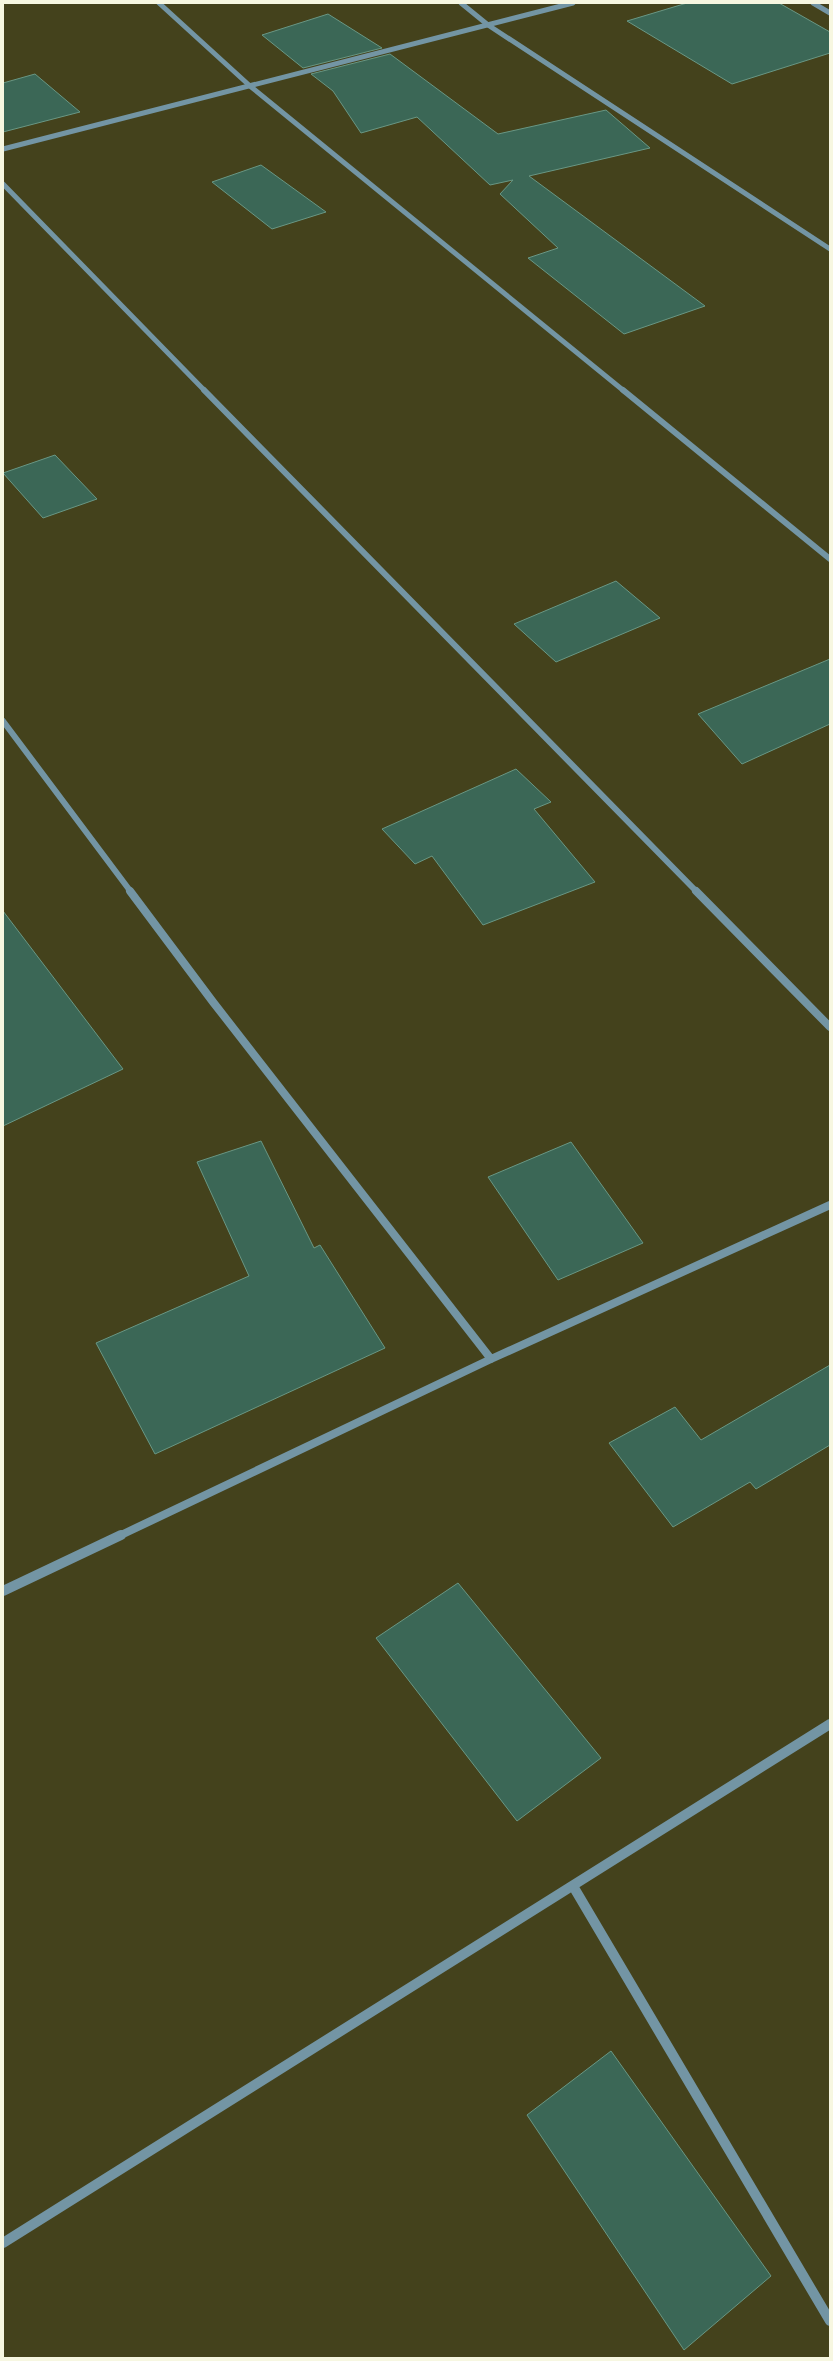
<svg xmlns="http://www.w3.org/2000/svg" width="833" height="2361" font-family="Cabin,sans-serif">
	<style>
		.building { fill: #3b6756; stroke: #699784 }
		.lines { fill: none; stroke-linecap: round; stroke-linejoin: round }
		.minor-far3 { stroke: #7395a4; stroke-width: 5 }
		.minor-far2 { stroke: #7395a4; stroke-width: 6 }
		.minor-far1 { stroke: #7395a4; stroke-width: 8 }
		.minor { stroke: #7395a4; stroke-width: 10 }
		.tertiary { stroke: #7395a4; stroke-width: 5 }
	</style>
	<rect width="100%" height="100%" fill="#44421c"/>
	<path class="building" d="M687,3H779L830,32V53L732,84L627,21Z
		M328,14L382,48L303,68L262,35Z
		M390,54L498,134L606,110L650,148L529,176L705,306L624,334L528,258L558,248L500,194L513,180L490,185L417,117L361,133L333,91L311,74Z
		M35,74L80,112L3,132V83Z
		M261,165L326,212L272,229L212,182Z
		M55,455L97,499L43,518L3,473Z
		M616,581L660,618L556,662L514,624Z
		M830,659V724L742,764L698,714Z
		M516,769L551,802L534,809L595,882L483,925L432,856L415,864L382,829Z
		M3,911L123,1069L3,1126Z
		M261,1141L314,1248L320,1245L385,1348L155,1454L96,1343L249,1276L197,1162Z
		M571,1142L643,1243L558,1280L488,1177Z
		M830,1365V1445L756,1489L750,1482L673,1527L609,1443L675,1407L701,1440Z
		M458,1583L601,1758L517,1821L376,1638Z
		M611,2051L771,2276L684,2350L527,2115Z"/>
	<g class="lines">
		<path class="minor-far3" d="M159,3L250,86L624,391
			M461,3L488,25L830,249
			M813,3L830,13
			M3,184L205,391"/>
		<path class="minor-far2" d="M204,390L697,892
			M623,390L830,559
			M3,721L131,892"/>
		<path class="minor-far1" d="M130,891L213,1002L491,1359
			M696,891L830,1027
			M119,1536L491,1359L830,1205"/>
		<path class="minor" d="M3,1591L121,1535
			M573,1886L830,2321
			M3,2243L830,1724"/>
		<path class="tertiary" d="M3,149L573,3"/>
	</g>
	<rect width="833" height="2361" fill="none" stroke="#f7f7e1" stroke-width="8"/>
</svg>
